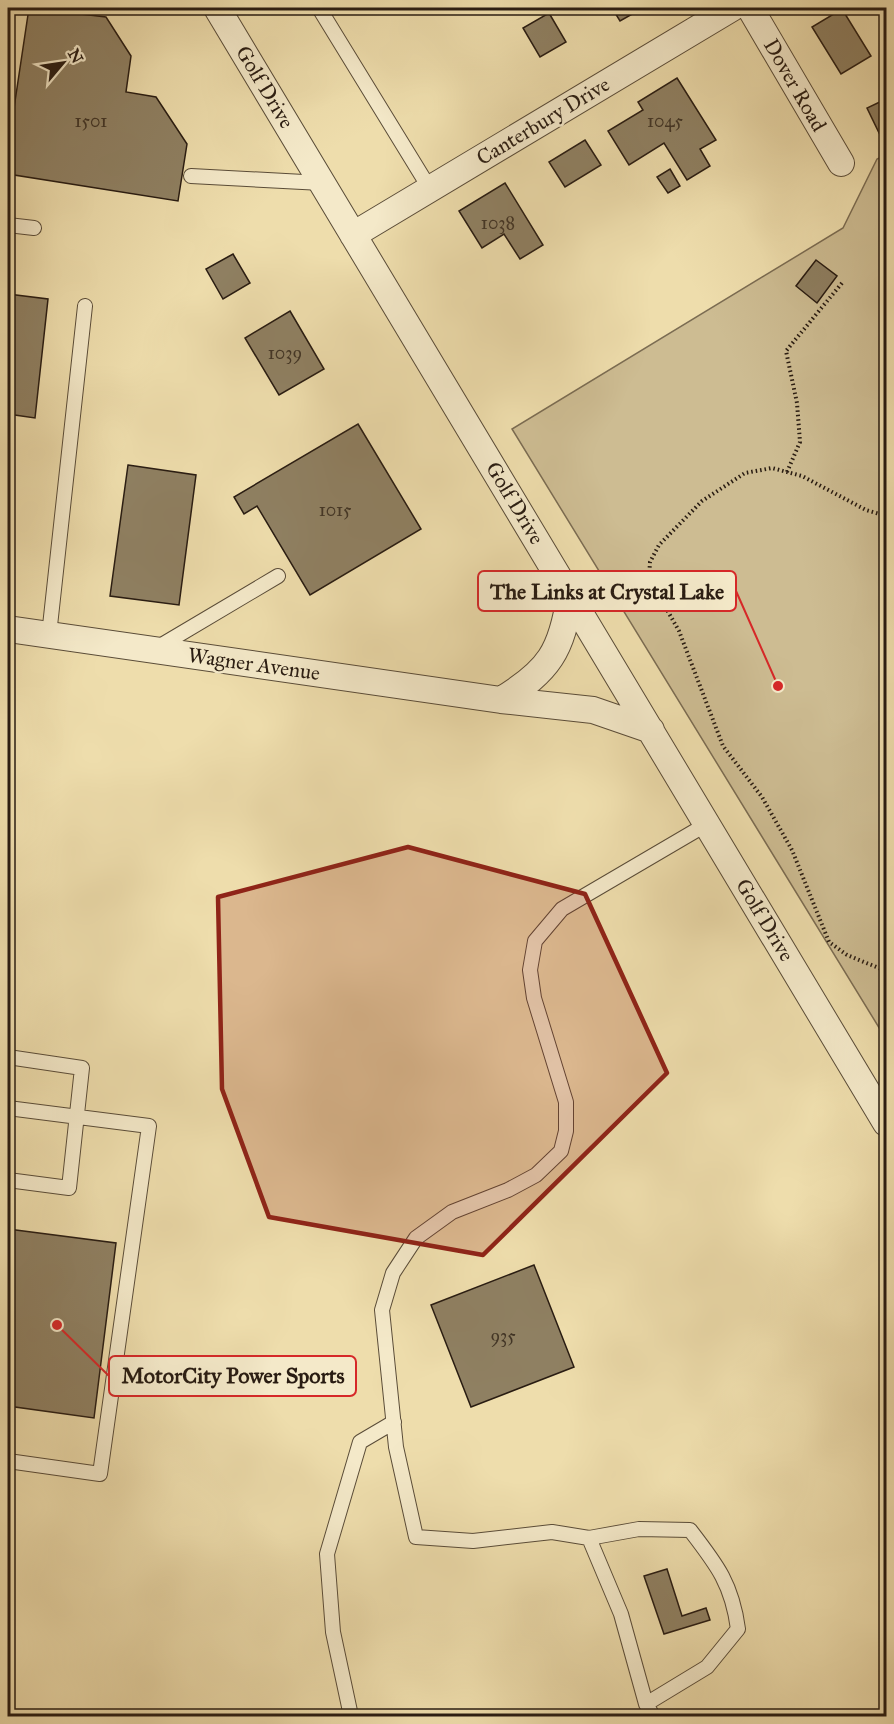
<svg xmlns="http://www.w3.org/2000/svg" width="894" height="1724" font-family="'IM FELL Great Primer',serif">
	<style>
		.green { fill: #cdbc92; stroke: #7b6c52; stroke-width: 1.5 }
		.building { fill: #8f8062; stroke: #291c12; stroke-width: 1.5 }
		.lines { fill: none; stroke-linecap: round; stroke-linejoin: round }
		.service-casing { stroke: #5a4c38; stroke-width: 16 }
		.minor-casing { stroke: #5a4c38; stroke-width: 28 }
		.path { stroke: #291c12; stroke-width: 4; stroke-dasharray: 1.5 3; stroke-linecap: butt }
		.service { stroke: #f4e9c9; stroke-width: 14 }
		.minor { stroke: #f4e9c9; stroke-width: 26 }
		.marked { fill: #8f2418; fill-opacity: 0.2; stroke: #8f2418; stroke-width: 4.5; stroke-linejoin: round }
		.labels { text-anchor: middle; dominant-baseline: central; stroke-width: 5; stroke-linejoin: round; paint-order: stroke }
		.number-label { font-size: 18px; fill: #423526 }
		.street-label { font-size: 21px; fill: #291c12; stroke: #f4e9c9 }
		.leader { fill: none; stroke: #d62828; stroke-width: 2 }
		.callout-dot { fill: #d62828; stroke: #f4e9c9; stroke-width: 2 }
		.callout { fill: #f4e9c9; stroke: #d62828; stroke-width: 2 }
		.callout-label { font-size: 22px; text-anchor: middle; font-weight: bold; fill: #291c12 }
	</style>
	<rect width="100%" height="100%" fill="#eeddac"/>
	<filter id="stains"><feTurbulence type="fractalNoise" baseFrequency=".00333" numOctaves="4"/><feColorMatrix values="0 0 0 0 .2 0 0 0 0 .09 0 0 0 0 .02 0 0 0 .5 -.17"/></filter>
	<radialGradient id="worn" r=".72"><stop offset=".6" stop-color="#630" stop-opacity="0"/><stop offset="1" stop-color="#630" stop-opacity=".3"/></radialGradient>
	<path class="green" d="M886,155V1039L512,429L843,228L877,159Z"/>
	<path class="building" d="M29,8L106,17L131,56L126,92L156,97L187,144L178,201L8,174V148Z
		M612,8H643L620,21Z
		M878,8H886V23Z
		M842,9L871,56L841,74L812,27Z
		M549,13L566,42L540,57L523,28Z
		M677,78L716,140L700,149L710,166L687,180L664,143L629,165L608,131L643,110L638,102Z
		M886,99V140L883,141L867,108Z
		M585,140L601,165L565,187L549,162Z
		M670,169L680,186L668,193L657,177Z
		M505,183L543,245L520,259L504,234L482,248L459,211Z
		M233,254L250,283L223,299L206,269Z
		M816,260L837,276L817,303L796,286Z
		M8,294L48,299L35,418L8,414Z
		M290,311L324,369L279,395L245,338Z
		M358,424L421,529L310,595L257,506L244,514L234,497Z
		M128,465L196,475L179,605L110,596Z
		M8,1229L116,1243L94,1418L8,1406Z
		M534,1265L574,1367L471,1407L431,1305Z
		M667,1569L682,1616L706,1608L710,1620L664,1634L644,1576Z"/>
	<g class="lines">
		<g class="service-casing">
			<path id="service" d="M319,8L430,189
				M191,176L322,183
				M8,225L34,228
				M49,635L85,306
				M155,649L278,576
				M8,1057L82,1068L69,1188L8,1180
				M8,1108L149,1126L100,1474L8,1461
				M589,1538L639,1529L690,1530C717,1565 732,1584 738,1629L707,1667L646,1704
				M351,1716L333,1632L327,1554L360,1442L394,1422
				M653,1716L646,1704L621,1614L589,1538L552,1532L473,1541L416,1537L396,1447L382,1310L393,1273L416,1238L452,1212L508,1190L536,1175L561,1151L566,1131V1102L534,998L530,970L535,941L562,909L707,824"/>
		</g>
		<g class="minor-casing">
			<path id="minor" d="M217,8L886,1123
				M750,8L841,163
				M353,235L732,8
				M8,629L501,700L593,710L651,730
				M501,700C549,671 562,651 570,595"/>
		</g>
		<path class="path" d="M787,472L800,442L797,403L786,351L842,283
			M886,516L866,510L802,476L772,468L745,473L702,501L659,545L650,562L649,578L679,631L723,746L762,797L792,850L829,942L847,955L886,971"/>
		<use href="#service" class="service"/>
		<use href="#minor" class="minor"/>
	</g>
	<path class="marked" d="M408,847L585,894L667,1073L483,1255L269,1217L222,1089L218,897Z"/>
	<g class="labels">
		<g class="number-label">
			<text x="91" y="121">1501</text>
			<text x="665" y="121">1045</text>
			<text x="498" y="223">1038</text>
			<text x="285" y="353">1039</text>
			<text x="335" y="510">1015</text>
			<text x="503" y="1336">935</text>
		</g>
		<g class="street-label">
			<text transform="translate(795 85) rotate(60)">Dover Road</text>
			<text transform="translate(265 87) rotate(59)">Golf Drive</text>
			<text transform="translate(543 121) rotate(-31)">Canterbury Drive</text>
			<text transform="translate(515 503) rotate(59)">Golf Drive</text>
			<text transform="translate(254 664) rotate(8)">Wagner Avenue</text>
			<text transform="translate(765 920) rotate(59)">Golf Drive</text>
		</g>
	</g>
	<path class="leader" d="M778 686L736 591M57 1325L109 1376"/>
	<g class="callout-dot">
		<circle cx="778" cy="686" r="6"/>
		<circle cx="57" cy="1325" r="6"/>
	</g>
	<g class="callout">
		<rect x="478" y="571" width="258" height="40" rx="6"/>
		<rect x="109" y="1356" width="247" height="40" rx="6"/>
	</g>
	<g class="callout-label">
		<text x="607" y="599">The Links at Crystal Lake</text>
		<text x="233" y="1383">MotorCity Power Sports</text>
	</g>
	<rect width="894" height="1724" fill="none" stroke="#eeddac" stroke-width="30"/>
	<rect x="9" y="9" width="876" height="1706" fill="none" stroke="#291c12" stroke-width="3"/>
	<rect x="15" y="15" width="864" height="1694" fill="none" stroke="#291c12" stroke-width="1.5"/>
	<g transform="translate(63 63) rotate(61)" stroke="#f4e9c9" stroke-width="4.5" paint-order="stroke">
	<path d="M0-4.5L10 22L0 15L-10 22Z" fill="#291c12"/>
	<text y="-9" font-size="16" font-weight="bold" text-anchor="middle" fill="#291c12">N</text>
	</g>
	<rect width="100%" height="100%" filter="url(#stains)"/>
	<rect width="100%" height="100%" fill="url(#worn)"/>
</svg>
